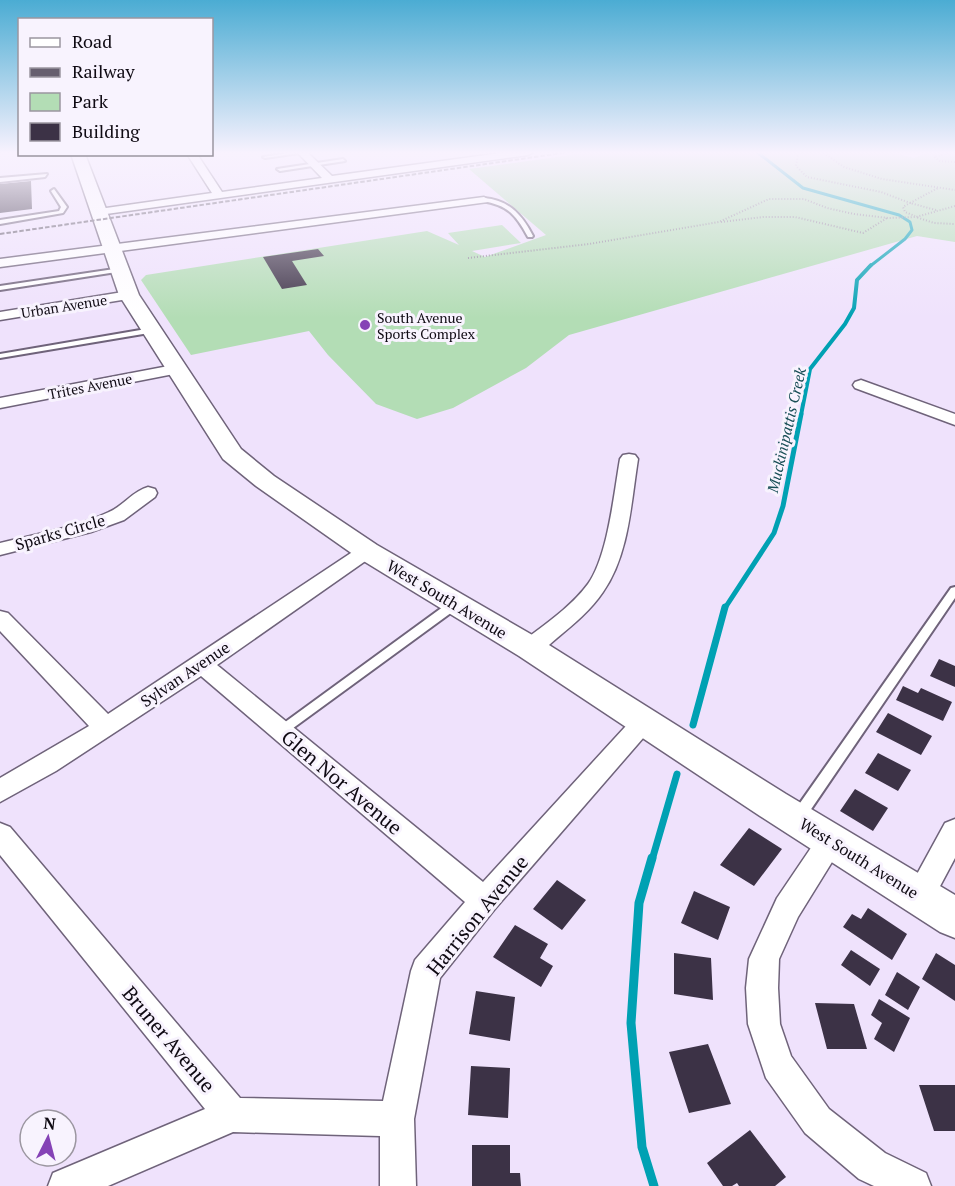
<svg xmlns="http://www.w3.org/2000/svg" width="955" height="1186" font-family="'PT Serif',serif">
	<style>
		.green { fill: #b3ddb5 }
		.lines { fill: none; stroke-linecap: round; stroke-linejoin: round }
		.stream-far4 { stroke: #00a1b3; stroke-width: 3 }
		.stream-far3 { stroke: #00a1b3; stroke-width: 4 }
		.stream-far2 { stroke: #00a1b3; stroke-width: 5 }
		.stream-far1 { stroke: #00a1b3; stroke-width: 7 }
		.stream { stroke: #00a1b3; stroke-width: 9 }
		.building { fill: #3c3246 }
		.lane-casing { stroke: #6f637a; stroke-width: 4 }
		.street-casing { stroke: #6f637a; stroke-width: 3 }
		.secondary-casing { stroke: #6f637a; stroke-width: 3 }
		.path { stroke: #8e8597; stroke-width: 2; stroke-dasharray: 1 2; stroke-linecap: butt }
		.lane { fill: #fff; fill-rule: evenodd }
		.street { fill: #fff; fill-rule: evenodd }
		.secondary { fill: #fff; fill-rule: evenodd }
		.rail { stroke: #675f6f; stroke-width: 2; stroke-dasharray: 4.5 2; stroke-linecap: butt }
		.poi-dot { fill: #8542b6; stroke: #f8f3fe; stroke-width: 2 }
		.labels { text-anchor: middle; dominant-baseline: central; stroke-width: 6; stroke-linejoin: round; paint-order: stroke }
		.far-street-label { font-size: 14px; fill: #0f0a13; stroke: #f8f3fe }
		.far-poi-label { font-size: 14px; fill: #0f0a13; stroke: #f8f3fe; text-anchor: start }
		.far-water-label { font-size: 15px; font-style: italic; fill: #184e56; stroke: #f8f3fe }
		.street-label { font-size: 16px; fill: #0f0a13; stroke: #f8f3fe }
		.near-street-label { font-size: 20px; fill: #0f0a13; stroke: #f8f3fe }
	</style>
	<rect width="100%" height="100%" fill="#efe2fc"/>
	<path class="green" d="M593,152H888L914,158L929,152H955V242L917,236L569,335L526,368L453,408L417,419L376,404L328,355L309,331L191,355L141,280L146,275L427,231L459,245L448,233L502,225L521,243L472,251L485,257L546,235L469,169Z"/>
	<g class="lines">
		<path class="stream-far4" d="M757,152L803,188L899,215L910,222L912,230L905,239L869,267"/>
		<path class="stream-far3" d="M801,415L810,369L845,324L854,308L857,280L871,265"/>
		<path class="stream-far2" d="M725,608L774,533L783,506L801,414"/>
		<path class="stream-far1" d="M693,725L725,607
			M652,860L677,774"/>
		<path class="stream" d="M652,858L639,903L631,1023L642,1147L654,1186"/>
	</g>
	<path class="building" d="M31,181L32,209L0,213V184Z
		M318,249L324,256L292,261L307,285L282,289L263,257Z
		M939,659L955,666V687L930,676Z
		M903,686L918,693L921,688L952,702L943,721L896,700Z
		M888,713L932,736L921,755L876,732Z
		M878,753L911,770L898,791L865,773Z
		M855,789L888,808L873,831L840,811Z
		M749,828L782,849L754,886L720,865Z
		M557,880L586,900L562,930L533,909Z
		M694,891L730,907L718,940L681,923Z
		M868,908L907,934L892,960L843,927L852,914L861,919Z
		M515,925L548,944L540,958L553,966L541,987L493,957Z
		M851,950L880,969L870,986L841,965Z
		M674,953L711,958L713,1000L674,994Z
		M936,953L955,965V1001L922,979Z
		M897,972L920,987L908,1010L885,995Z
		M476,991L515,997L510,1041L469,1034Z
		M879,999L910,1018L894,1052L874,1039L882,1023L871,1015Z
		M815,1003L854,1004L867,1049H827Z
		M708,1044L731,1104L689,1113L669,1052Z
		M471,1066L510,1068L508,1118L468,1115Z
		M919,1085H955V1131H934Z
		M750,1130L786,1177L775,1186H739L737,1183L732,1186H723L707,1163Z
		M472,1145H510V1173H520L521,1186H472Z"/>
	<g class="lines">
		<g class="lane-casing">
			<path id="lane" d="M294,152H306L265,158L263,157Z
				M343,159L345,161L280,171L277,169Z
				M47,174L45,177L0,182V178Z
				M54,189L67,207L63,213L0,224V220L59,211L61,207L51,191Z
				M484,198C509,200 522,215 533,236L532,237H528C516,215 508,205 482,201V199Z
				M121,268L123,269V271L0,290V286Z
				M152,328H155V332L0,358V354Z
				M955,587V598L803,821L798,823L793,821L791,817L793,813L951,588Z
				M455,600L460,604L459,607L285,734L281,736L277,734L275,731L277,728L451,601Z"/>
		</g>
		<g class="street-casing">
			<path id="street" d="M297,152H307L332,176L508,152H533L528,155L99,215L93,212L99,209L212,193L187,154H197L222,192L322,178Z
				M484,197L489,200L488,202L0,267V259Z
				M129,291L134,292L136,295L134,298L0,320V312Z
				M179,364L184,366L187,369L184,372L0,408V398Z
				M861,380L955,414V425L855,388L853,385L855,382Z
				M629,454L635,455L638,459C631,503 629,555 603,592C591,610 574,624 557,638C546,647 537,658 522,654L519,648L522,642C544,625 571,607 588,584C608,556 614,493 620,459L623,455Z
				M148,487L155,489L157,493L155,497L124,520L91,532L0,555V543C36,534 75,528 109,512C123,506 133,491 148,487Z
				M367,545L374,547L377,551L374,555L217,665L483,882L636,715L645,713L654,715L657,722L494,910L440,978L414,1119L416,1186H380V1136L233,1132L108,1186H48L53,1173L205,1109L0,855V823L10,827L240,1098L383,1101L411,971L415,960L465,902L201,676L56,771L0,802V778L89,726L0,631V611L8,613L108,714L360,547Z
				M955,819V858L930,905L920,909L910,905L906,896L910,887L945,823Z
				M831,829L841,833L845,841L798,917L779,959L778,988L780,1024L791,1056L829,1109L885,1153L926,1173L931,1186H874L859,1179L805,1133L766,1078L748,1024L746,988L749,959L777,898L821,833Z"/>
		</g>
		<g class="secondary-casing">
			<path id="secondary" d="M71,154H85L139,295L241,449L274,476L377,545L541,640L786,794L955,895V938L940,932L760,816L519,656L357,557L256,486L223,459L119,295Z"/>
		</g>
		<path class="path" d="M805,152L798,154L796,166L807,177L881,192L910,203L903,207L905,212L915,216
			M818,152H822L844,167L882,179L955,190
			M951,152L934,157L940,161L955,162
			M955,206L916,217L934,223L955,224
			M936,210L910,203L938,188
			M721,222L763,217H795L863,233L887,218
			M468,258L589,244L719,222L769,199H804L827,208L854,214L888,218L916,217"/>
		<use href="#lane" class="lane"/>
		<use href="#street" class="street"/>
		<use href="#secondary" class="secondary"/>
		<path class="rail" d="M0,234L569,152"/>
	</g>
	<linearGradient id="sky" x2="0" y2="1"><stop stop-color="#4bacd3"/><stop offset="0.48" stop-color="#f8f2fe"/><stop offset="1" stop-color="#f8f2fe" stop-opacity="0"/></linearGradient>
	<rect width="955" height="318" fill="url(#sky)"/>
	<circle class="poi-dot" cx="365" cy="325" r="6"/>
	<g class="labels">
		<g class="far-street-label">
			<text transform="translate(64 306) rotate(-9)">Urban Avenue</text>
			<text transform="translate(90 386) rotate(-11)">Trites Avenue</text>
		</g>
		<g class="far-poi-label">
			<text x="377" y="317">South Avenue<tspan x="377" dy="16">Sports Complex</tspan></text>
		</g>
		<g class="far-water-label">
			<text transform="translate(786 430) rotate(-77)">Muckinipattis Creek</text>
		</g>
		<g class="street-label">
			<text transform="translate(60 532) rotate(-16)">Sparks Circle</text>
			<text transform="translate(447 599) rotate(31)">West South Avenue</text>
			<text transform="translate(185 674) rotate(-34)">Sylvan Avenue</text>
			<text transform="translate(859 858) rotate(32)">West South Avenue</text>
		</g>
		<g class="near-street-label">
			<text transform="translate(342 782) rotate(40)">Glen Nor Avenue</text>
			<text transform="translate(477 915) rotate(-51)">Harrison Avenue</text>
			<text transform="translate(169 1039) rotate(50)">Bruner Avenue</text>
		</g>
	</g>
	<rect x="18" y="18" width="195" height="138" fill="#f8f3fe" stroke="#9b96a0" stroke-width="1.5"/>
	<rect x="30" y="38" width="30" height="9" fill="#ffffff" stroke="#9b96a0" stroke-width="1.5"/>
	<text x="72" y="48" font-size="18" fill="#0f0a13">Road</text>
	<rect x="30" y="68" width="30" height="9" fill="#675f6f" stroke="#9b96a0" stroke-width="1.5"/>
	<text x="72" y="78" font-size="18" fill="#0f0a13">Railway</text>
	<rect x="30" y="93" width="30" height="18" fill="#b3ddb5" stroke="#9b96a0" stroke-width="1.5"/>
	<text x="72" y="108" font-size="18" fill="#0f0a13">Park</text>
	<rect x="30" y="123" width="30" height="18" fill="#3c3246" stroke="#9b96a0" stroke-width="1.5"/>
	<text x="72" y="138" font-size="18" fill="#0f0a13">Building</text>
	<g transform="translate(48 1138) rotate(6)"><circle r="28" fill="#f8f3fe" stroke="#9b96a0" stroke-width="1.5"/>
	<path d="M0-4.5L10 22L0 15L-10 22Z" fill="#8542b6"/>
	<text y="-9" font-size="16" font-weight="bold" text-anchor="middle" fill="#0f0a13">N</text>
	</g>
</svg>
